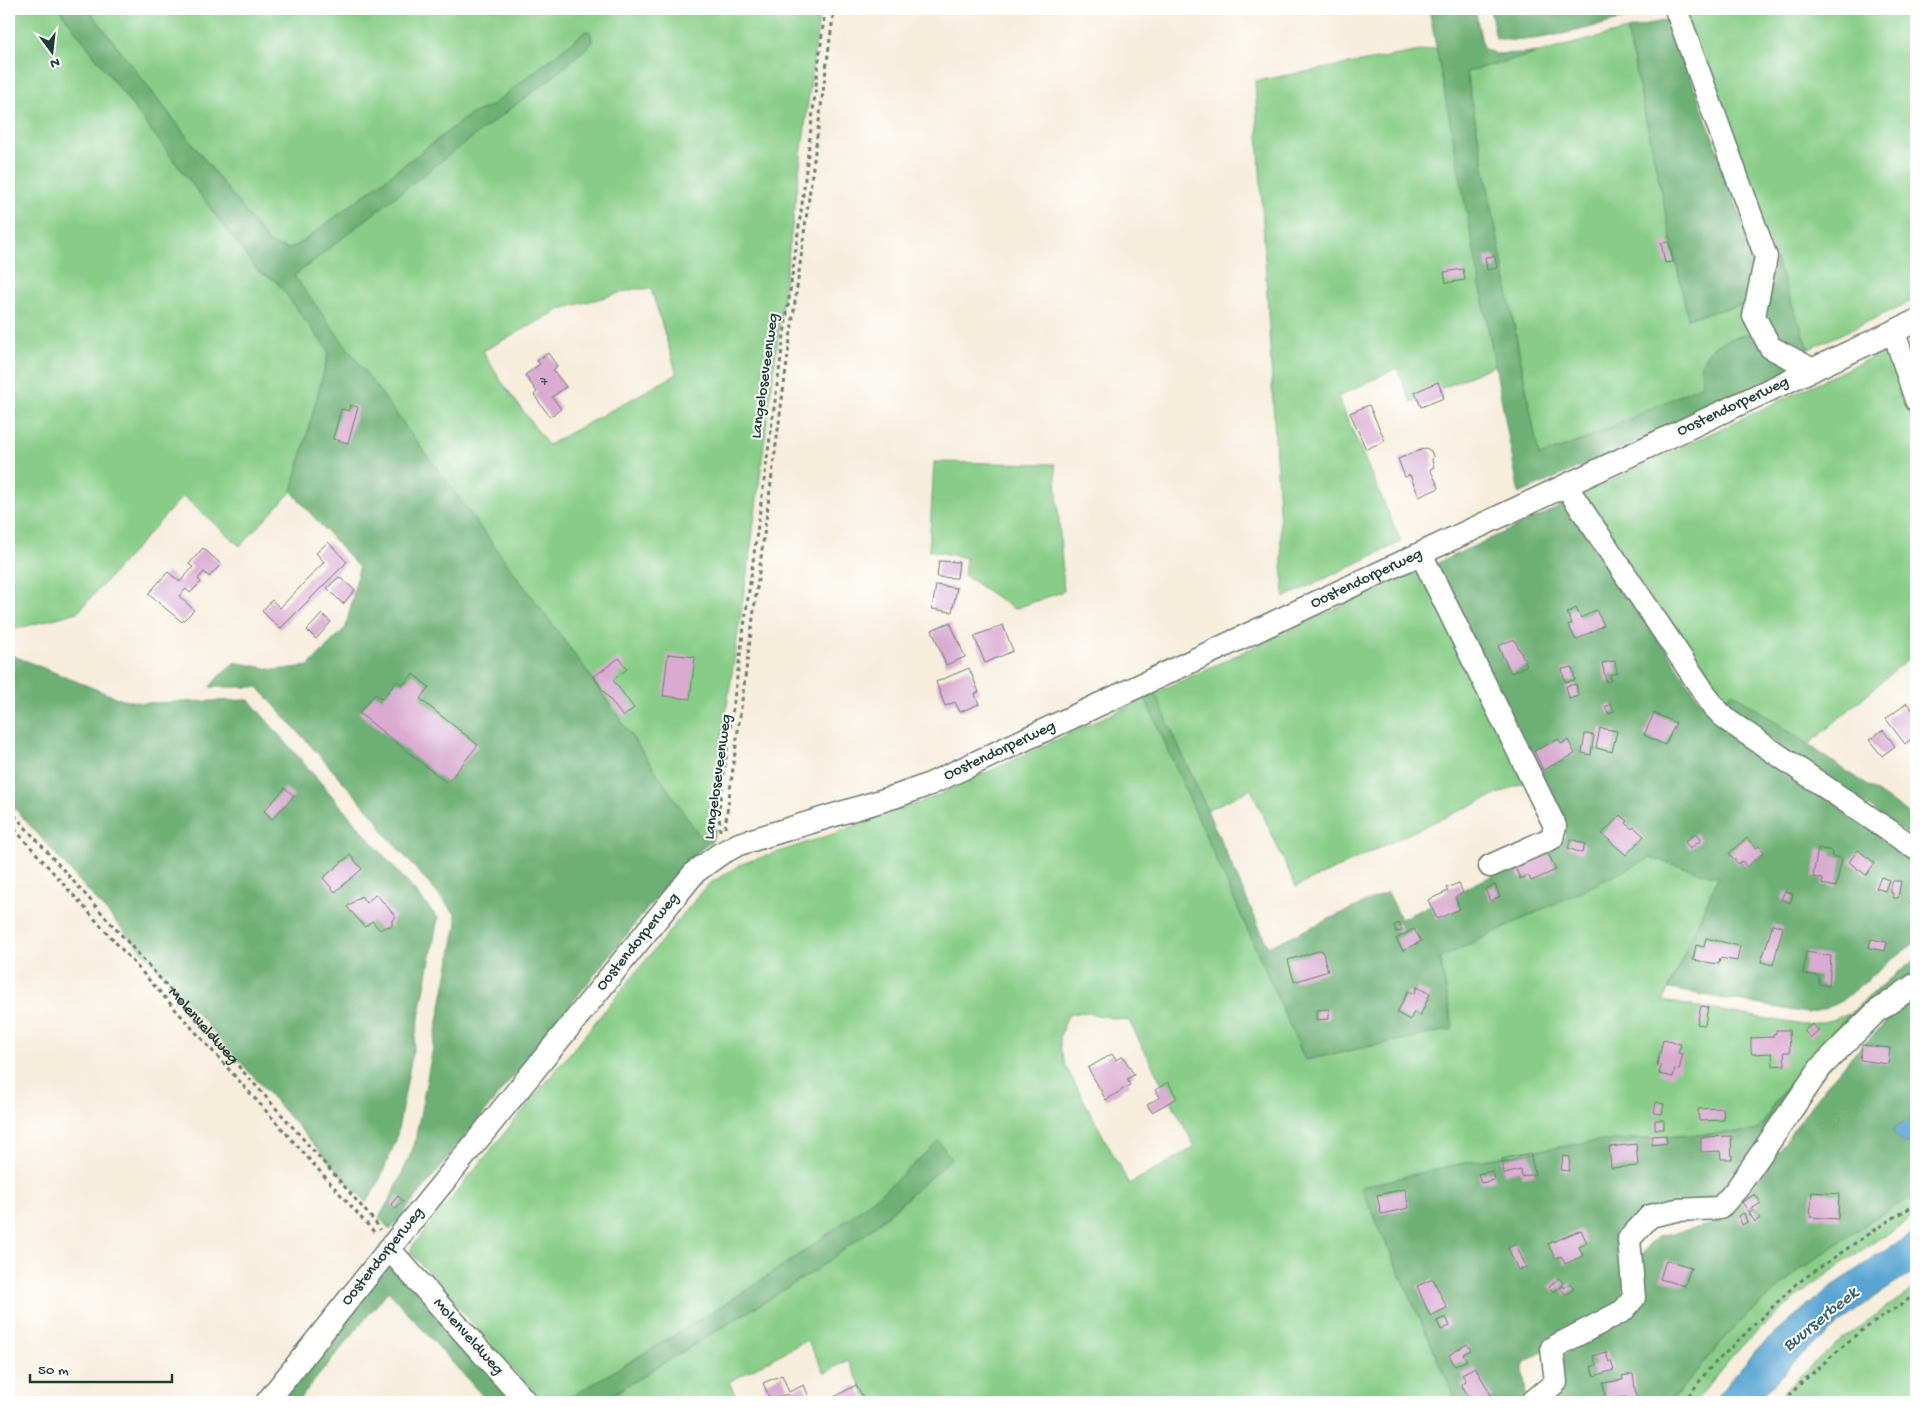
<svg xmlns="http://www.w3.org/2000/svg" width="1925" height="1411" font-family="'Gochi Hand',sans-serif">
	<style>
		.green { fill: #87cd87; stroke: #53855e; fill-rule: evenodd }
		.forest { fill: #6db074; stroke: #467654 }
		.water { fill: #59a5d1; stroke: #3c7182 }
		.building { fill: #d9abd0 }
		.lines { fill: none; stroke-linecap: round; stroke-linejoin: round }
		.minor-casing { stroke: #6a7b6e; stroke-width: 25 }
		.path { stroke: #6a7b6e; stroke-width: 3; stroke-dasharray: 4 4; stroke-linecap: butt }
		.minor { stroke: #fff; stroke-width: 22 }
		.labels { text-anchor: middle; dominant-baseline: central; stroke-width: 4; stroke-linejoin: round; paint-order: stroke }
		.number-label { font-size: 14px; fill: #4e585b }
		.street-label { font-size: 16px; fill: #1f3d34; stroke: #fff }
		.water-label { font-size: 18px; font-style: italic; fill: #33616b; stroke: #fff }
	</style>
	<rect width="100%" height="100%" fill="#fff"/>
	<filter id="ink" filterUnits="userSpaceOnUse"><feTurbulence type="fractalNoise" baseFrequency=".02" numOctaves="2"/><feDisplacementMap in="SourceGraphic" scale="10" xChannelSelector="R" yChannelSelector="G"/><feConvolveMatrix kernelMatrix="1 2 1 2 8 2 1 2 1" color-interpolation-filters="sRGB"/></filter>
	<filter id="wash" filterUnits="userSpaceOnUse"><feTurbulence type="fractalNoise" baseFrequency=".0096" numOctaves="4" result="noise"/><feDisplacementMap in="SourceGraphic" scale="20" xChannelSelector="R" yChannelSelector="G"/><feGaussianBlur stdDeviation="1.12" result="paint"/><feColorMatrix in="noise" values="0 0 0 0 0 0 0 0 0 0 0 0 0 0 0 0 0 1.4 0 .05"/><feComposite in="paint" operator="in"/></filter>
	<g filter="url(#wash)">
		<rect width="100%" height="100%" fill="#f6eddb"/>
		<path class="green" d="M9,9H59L258,271L277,282L329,352L292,491L240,546L183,496L78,612L9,631Z
			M88,9H820L750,554L708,832L702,840L589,674L294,276L428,171L555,75L593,42L590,32L586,31L491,106L471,114L301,243L289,249L270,244ZM634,289H651L677,374L548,445L499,378L483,351L561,309Z
			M1683,9H1916V299L1809,349Z
			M1627,30L1688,318L1748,303L1752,334L1702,364L1703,385L1581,441L1539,457L1466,71Z
			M1437,48L1495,365L1411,402L1397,368L1338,397L1401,542L1284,598L1255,81Z
			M1891,348L1916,423V652L1808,745L1732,692L1720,705L1583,494Z
			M934,462L1055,464L1064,591L1014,609L964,575L966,558L929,550Z
			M1421,569L1525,782L1434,822L1296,887L1251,789L1207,810L1155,693Z
			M1145,698L1305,1060L1453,1029L1440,958L1651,858L1718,877L1663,1001L1798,1024C1819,1024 1831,1021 1851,1013C1823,1040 1799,1069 1776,1101C1769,1111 1766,1125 1754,1131L1588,1142L1454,1165L1361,1187L1457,1402H869L848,1360L825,1373L807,1340L729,1382L739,1402H600L813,1272L868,1232L908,1198L939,1142C827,1248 694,1324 562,1402H542L410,1252L414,1244L694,901L709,884L741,864L827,836L932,798ZM1081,1012L1129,1021L1195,1147L1129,1184L1066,1067L1060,1048V1036L1068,1015Z
			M1916,1194V1216C1856,1252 1798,1292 1747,1341C1728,1360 1712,1382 1695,1402H1670L1733,1329L1794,1274L1873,1219Z
			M1916,1287V1402H1775C1815,1355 1866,1322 1916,1287Z"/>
		<path class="forest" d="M59,9H88L270,244L289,249L301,243L471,114L491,106L586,31L590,32L593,42L555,75L428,171L294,276L589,674L702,839L716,828L712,841L683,864L390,1230L379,1217L394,1192L414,1146L457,923L455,914L382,830L379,822L258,687H210L219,676L235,662L275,670L308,666L346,627L359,568L297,498L292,491L329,352L277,282L258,271Z
			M1429,9H1475L1483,48L1496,54L1542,52L1466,72L1539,456L1581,441L1702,385C1702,379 1700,370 1702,364C1708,343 1734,336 1752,334L1794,371L1519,494Z
			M1490,9H1659C1624,18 1527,49 1496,38Z
			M1670,19L1756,258L1748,303L1688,318L1627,30Z
			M1775,259L1809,349L1801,355C1791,349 1775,342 1768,333C1758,318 1772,277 1775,259Z
			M1566,504L1707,710L1916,855V942L1895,957L1841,1001L1825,1009L1807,1013L1669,989L1718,877L1651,858L1440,958L1453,1029L1305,1060L1145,698L1155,693L1268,947L1388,892L1401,919L1561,843L1566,835L1435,564Z
			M9,654L120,699L142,703L249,700L438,918L396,1140L378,1184L366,1203L9,802Z
			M1732,692L1916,819V839L1720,705Z
			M1916,959V980L1866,1019L1733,1189L1641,1231L1623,1285L1622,1296L1615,1304L1578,1331L1525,1362L1523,1368L1526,1395L1517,1402H1457L1361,1187L1454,1165L1588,1142L1754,1131L1761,1128L1775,1103L1821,1043L1858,1006L1892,977Z
			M1916,997V1120L1899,1124L1894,1129L1905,1144L1916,1141V1194L1873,1219L1794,1274L1733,1329L1670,1402H1543L1560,1357L1625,1314L1638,1274L1642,1255L1649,1244L1659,1236L1713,1224L1724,1219L1753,1187L1822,1090L1855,1053L1888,1020Z
			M939,1141L951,1159L868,1232L813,1272L600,1402H562C694,1324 828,1248 939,1141Z
			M390,1262L517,1402H488L388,1291L297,1402H278Z"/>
		<path class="water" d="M1916,1120V1141L1905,1144C1898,1140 1895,1137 1894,1129L1899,1124Z
			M1916,1231V1271C1857,1306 1802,1350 1757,1402H1712C1727,1385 1741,1366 1757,1350C1805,1304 1859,1265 1916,1231Z"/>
		<g id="blocks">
			<path class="building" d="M1669,242L1673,262L1665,263L1661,243Z
				M1495,256L1497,268L1487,270L1485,257Z
				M1463,269L1465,280L1446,283L1444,272Z
				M548,353L557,366L553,370L566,387L552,397L561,409L550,417L534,395L537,392L525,375L540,364L537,361Z
				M1438,382L1444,398L1421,407L1415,392Z
				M350,405L358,407L348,443L333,439L341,409L349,411Z
				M1369,405L1385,441L1366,449L1350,413Z
				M1426,448L1431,451L1433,456L1432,461L1434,467L1430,469L1439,488L1419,497L1410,475L1405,477L1398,459Z
				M328,542L347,562L280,629L262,611L272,600L280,608L324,562L316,553Z
				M203,548L221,564L209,577L204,572L198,579L201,582L190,593L186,589L179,596L194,610L182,622L148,594L168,572L180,582L193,567L189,564Z
				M939,561L959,562L957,578L937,577Z
				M339,577L355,590L343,604L327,588Z
				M936,585L957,588L952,612L932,609Z
				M1576,608L1581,618L1596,610L1604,625L1576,640L1568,625L1572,623L1567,613Z
				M322,614L331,622L316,639L307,630Z
				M950,622L965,657L946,665L932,630Z
				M1003,625L1013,651L985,663L974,636Z
				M1514,639L1527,665L1511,673L1498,646Z
				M668,654L695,657L690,699L663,696Z
				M619,658L627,669L613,680L634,708L623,717L593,677Z
				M1615,661L1617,673L1610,675L1611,681L1606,682L1602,663Z
				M1572,667L1575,680L1565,682L1562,669Z
				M969,668L979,692L975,694L979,704L960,712L955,702L945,706L936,682Z
				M413,674L429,687L420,699L478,745L447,783L359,713L375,694L382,699L397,681L403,685Z
				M1576,684L1578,696L1569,699L1566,686Z
				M1907,703L1916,715V735L1905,744L1886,719Z
				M1611,704L1614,711L1609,714L1605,707Z
				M1654,713L1676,723L1665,745L1644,735Z
				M1600,728L1617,731L1612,752L1596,748Z
				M1883,730L1895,746L1882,756L1869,740Z
				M1585,734L1594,735L1591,755L1582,753Z
				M1559,739L1561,744L1568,740L1575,754L1543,770L1534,751Z
				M285,788L294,796L272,819L264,811Z
				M1620,815L1628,821L1626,823L1632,829L1634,827L1644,836L1626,855L1602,834Z
				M1696,833L1701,840L1690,849L1685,842Z
				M1747,838L1756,848L1759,846L1764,852L1747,867L1742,861L1738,864L1729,853Z
				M1571,839L1585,844L1582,853L1568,848Z
				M1818,848L1832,851L1831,856L1842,858L1836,887L1822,884L1823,879L1813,877Z
				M1858,850L1875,863L1866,875L1849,862Z
				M1548,853L1556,870L1531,881L1528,875L1520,879L1514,865L1523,861L1524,863Z
				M350,855L362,869L335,892L323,878Z
				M1881,877L1889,880L1885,891L1876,888Z
				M1891,881H1901L1898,898H1893V893H1891Z
				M1911,881L1916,882V904L1910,903Z
				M1459,883L1463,893L1455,897L1460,909L1437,919L1428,900L1448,891L1446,888Z
				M1495,885L1500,897L1490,901L1485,889Z
				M1785,891L1793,894L1790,903L1781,899Z
				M376,894L396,917L392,920V926L385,927L380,930L372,921L365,927L347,907L361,896L366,903Z
				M1399,923L1402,931L1396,932L1394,925Z
				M1773,924L1783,927L1773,965L1761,962Z
				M1414,929L1421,941L1403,951L1396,939Z
				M1706,938L1740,946L1737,961L1720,958L1719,964L1693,960L1696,945L1704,947Z
				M1871,939L1887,942L1885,951L1869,948Z
				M1322,950L1328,971L1294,982L1288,960Z
				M1806,952L1831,956L1829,986L1819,984V976L1803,974Z
				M1417,987L1430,994L1420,1016L1414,1012L1410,1020L1397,1013L1408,991L1414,994Z
				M1701,1006L1708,1007L1705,1025L1697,1024Z
				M1329,1009V1019L1316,1020V1010Z
				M1812,1024L1819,1031L1811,1038L1804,1031Z
				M1776,1030H1789L1790,1052H1784L1785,1065L1773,1066L1772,1053L1752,1054L1751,1051V1038L1773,1037V1034L1776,1033Z
				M1663,1040L1681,1044L1678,1053L1683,1054L1679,1070L1675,1069L1673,1077L1659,1074L1661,1066L1657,1065Z
				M1862,1045L1890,1048L1888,1064L1860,1060Z
				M1112,1054L1116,1060L1123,1056L1134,1075L1127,1079L1130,1085L1106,1100L1088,1068Z
				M1168,1082L1177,1098L1152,1112L1147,1105L1160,1097L1155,1090Z
				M1656,1102L1664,1104L1662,1114L1654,1113Z
				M1723,1108L1724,1120L1699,1121L1698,1109Z
				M1655,1120H1664V1129H1655Z
				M1666,1135L1667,1143L1652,1145V1136Z
				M1731,1136L1732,1159H1721L1720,1151L1701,1152V1137Z
				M1636,1144L1638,1166L1611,1168L1609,1147Z
				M1530,1153L1535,1174L1522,1177L1521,1170L1504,1174L1502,1159Z
				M1563,1156L1570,1157L1569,1171L1561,1170Z
				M1493,1171L1495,1180L1481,1183L1478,1174Z
				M1405,1189L1409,1208L1381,1214L1377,1195Z
				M1812,1192L1839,1194L1838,1219L1810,1217Z
				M1755,1194L1761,1203L1748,1211L1742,1202Z
				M398,1196L403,1201L396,1209L391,1204Z
				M1754,1210L1760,1218L1755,1222L1749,1213Z
				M1744,1213L1747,1222L1742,1225L1738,1216Z
				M1581,1230L1587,1243L1579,1247L1583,1256L1565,1264L1561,1256L1555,1258L1548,1244Z
				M1516,1244L1526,1267L1518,1270L1508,1248Z
				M1666,1260L1691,1267L1685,1286L1660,1279Z
				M1559,1278L1564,1284L1554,1292L1549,1287Z
				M1433,1279L1447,1308L1430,1316L1417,1286Z
				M1570,1283L1574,1289L1566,1295L1560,1288L1563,1286L1564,1288Z
				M1446,1317L1450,1326L1441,1330L1437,1321Z
				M1467,1344L1471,1350L1463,1354L1467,1360L1455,1366L1449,1355Z
				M1606,1352L1609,1362L1611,1361L1614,1370L1594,1376L1591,1367L1596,1365L1593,1356Z
				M1475,1367L1493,1398L1486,1402H1472L1461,1384L1466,1381L1462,1374Z
				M1633,1374L1637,1402H1627L1626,1397L1606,1400L1603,1383L1623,1380L1622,1376Z
				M782,1375L789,1392L804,1385L811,1402H784L790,1400L787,1394L771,1401L763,1383Z
				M856,1385L866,1402H825Z"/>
		</g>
	</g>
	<g filter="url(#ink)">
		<use href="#blocks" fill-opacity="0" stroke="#6a7b6e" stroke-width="1"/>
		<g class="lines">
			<g class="minor-casing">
				<g id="minor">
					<path d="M1676,9L1766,257L1754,316L1770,347L1813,370"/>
					<path d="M1894,332L1916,400"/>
					<path d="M1566,486L1714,707L1727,720L1916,849"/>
					<path d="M1421,554L1555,826L1552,838L1490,866"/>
					<path id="s2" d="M389,1249L526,1402"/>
					<path id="s3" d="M267,1402L389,1249L695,872L720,854L739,844L897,796L930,784L1916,321"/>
					<path d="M1532,1402L1556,1382L1552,1348L1623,1311L1634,1298L1629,1239L1650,1216L1677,1210L1720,1208L1736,1190L1821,1067L1876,1012L1916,984"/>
				</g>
			</g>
			<g class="path">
				<path id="s1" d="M9,809L298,1133L376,1223L380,1230"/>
				<path d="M9,823L375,1233"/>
				<path d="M725,828L834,9"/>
				<path d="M720,831L719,809L802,204L825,9"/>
				<path d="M1684,1402L1708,1370L1796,1284L1874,1230L1916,1204"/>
				<path d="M1783,1402L1800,1384L1857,1334L1916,1294"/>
			</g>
			<use href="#minor" class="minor"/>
		</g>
	</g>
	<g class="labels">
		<g class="number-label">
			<text x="544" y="382">7</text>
		</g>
		<g class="street-label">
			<text transform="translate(766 376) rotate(-82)">Langeloseveenweg</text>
			<text stroke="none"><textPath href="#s3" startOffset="1821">Oostendorperweg</textPath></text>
			<text stroke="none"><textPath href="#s3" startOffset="1416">Oostendorperweg</textPath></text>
			<text stroke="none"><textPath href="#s3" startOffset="1011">Oostendorperweg</textPath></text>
			<text transform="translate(719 777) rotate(-82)">Langeloseveenweg</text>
			<text stroke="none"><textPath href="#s3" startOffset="591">Oostendorperweg</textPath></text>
			<text stroke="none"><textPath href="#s1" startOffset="291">Molenveldweg</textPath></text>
			<text stroke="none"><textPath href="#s3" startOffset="186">Oostendorperweg</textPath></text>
			<text stroke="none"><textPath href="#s2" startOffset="118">Molenveldweg</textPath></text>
		</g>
		<g class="water-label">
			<text transform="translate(1821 1320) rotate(-39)">Buurserbeek</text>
		</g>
	</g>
	<rect width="1925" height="1411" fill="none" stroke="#fff" stroke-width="30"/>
	<g transform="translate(52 52) rotate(165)" stroke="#ffffff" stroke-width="4" paint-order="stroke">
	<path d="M0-4L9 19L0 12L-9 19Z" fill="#1f3d34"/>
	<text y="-8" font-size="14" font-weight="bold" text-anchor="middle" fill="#1f3d34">N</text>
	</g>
	<path d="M30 1374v8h142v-8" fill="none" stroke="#1f3d34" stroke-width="2.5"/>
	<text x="38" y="1374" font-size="15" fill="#1f3d34" stroke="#ffffff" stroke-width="4" paint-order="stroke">50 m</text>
</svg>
